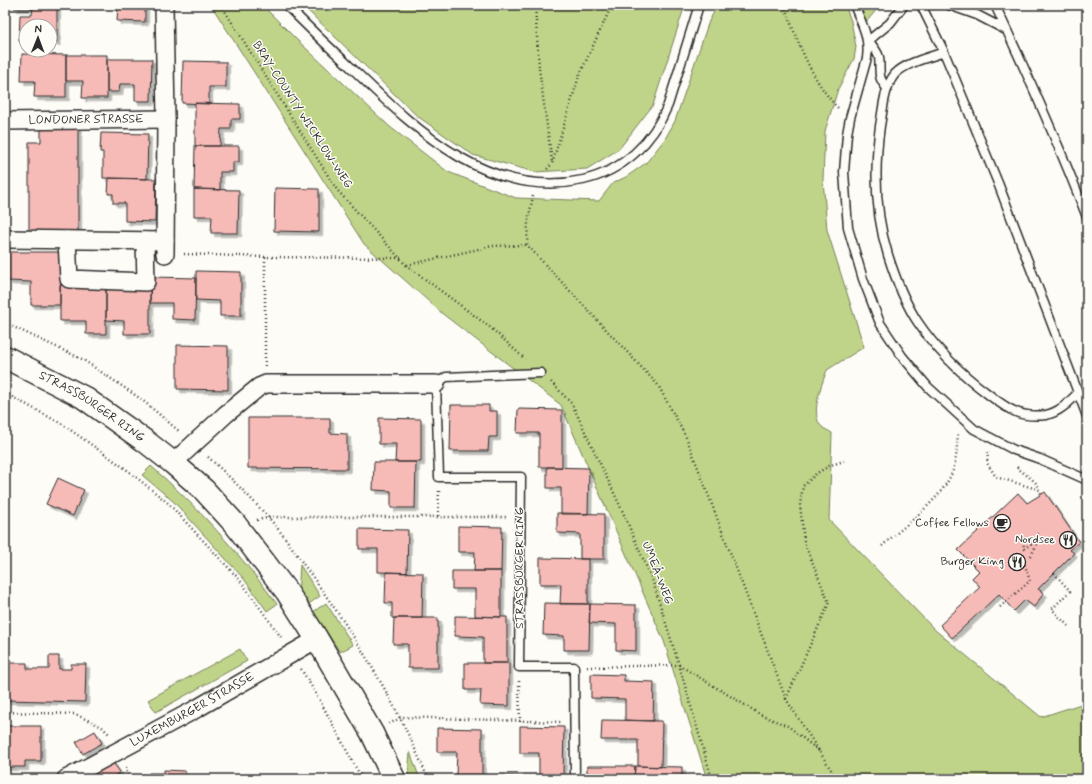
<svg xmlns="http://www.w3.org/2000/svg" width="1092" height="784" font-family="Mynerve,sans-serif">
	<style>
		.green { fill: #c0d489; stroke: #76805a }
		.building { fill: #f7bbb7; stroke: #2b2b2b; filter: url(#shadow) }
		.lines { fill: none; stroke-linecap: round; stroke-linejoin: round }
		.lane-casing { stroke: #2b2b2b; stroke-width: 11 }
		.street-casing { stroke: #2b2b2b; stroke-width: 20 }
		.secondary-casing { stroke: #2b2b2b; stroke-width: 25 }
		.path { stroke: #2b2b2b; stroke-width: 2.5; stroke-dasharray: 1 3; stroke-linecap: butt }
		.lane { stroke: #fdfcf7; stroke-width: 8 }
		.street { stroke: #fdfcf7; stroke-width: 17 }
		.secondary { stroke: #fdfcf7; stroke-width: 22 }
		.labels { text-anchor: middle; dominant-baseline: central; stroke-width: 3; stroke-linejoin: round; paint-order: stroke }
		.street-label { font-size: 12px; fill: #2b2b2b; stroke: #fdfcf7 }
		.poi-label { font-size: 12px; fill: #2b2b2b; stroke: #fdfcf7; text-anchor: end }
	</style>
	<defs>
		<filter id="shadow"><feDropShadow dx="3.5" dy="3.5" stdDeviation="0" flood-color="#0004"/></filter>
	</defs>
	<rect width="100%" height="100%" fill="#fdfcf7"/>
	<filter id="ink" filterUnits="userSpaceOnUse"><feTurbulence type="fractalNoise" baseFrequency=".025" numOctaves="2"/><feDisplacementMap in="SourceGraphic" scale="8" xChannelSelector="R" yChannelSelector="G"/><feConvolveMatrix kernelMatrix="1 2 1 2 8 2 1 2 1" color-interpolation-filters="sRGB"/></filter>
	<g filter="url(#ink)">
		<path class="green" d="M211,5H262L296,39L390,127L448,172L516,198L599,201L613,183L626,177L646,163L665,139L675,121L709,21L718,5H845L851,21L856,47L854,59L838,89L825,131L823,179L827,230L864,347L827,370C822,384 809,414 822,427C824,429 829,431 832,433L829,520L935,630L1041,717L1087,702V779H707L664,641L561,405L444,315L364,244Z
			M302,5H685L653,105L619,149L587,169L535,172L473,155L417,116Z
			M858,5H877L878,8L867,21Z
			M151,466C198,507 240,554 277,604L267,611L244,579L174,502L142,475Z
			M300,565L320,596L306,606L298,594Z
			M326,603L353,645L340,652L313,612Z
			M240,649L247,661L156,712L148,700Z
			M410,752L420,779H409L408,775Z"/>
		<path class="building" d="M14,5H57V42L50,41V26H26V41H19L20,15H32L33,8H14Z
			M118,5H145V22L117,21Z
			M22,54L66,55V97H34L35,81H21Z
			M66,55H107V98H82L83,81H66Z
			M107,59H152L151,101H135V84H120L119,92H107Z
			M183,61L226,62V87H209V104L182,103Z
			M195,103L240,104V119H231V129H221L220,146H195Z
			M41,127H78V235L29,234V142H41Z
			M101,133L148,134L147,179L103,178V152H100Z
			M195,146H239V162H233V172H220V190L194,189Z
			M109,178L156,179L155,222L125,221V203H113V194H108Z
			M275,188L319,189V232L274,231Z
			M194,189L239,190L238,233H211L212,216H194Z
			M8,252H61L60,305H31V282L8,281Z
			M196,271L241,272V316H220V301L196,300Z
			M151,277L196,278L195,320L172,319V303H150Z
			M60,285H106V334H86V321H60Z
			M106,289H150V334H124V321L106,320Z
			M177,345L228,346V390L177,389Z
			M451,405H489V411H497V437H489L488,451H450Z
			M518,409L562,410V467H539V433H517Z
			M248,418H330V433L347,434V469L248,468Z
			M379,418L421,419V462H395L396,444H379Z
			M374,462H416L415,508H391V491L373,490Z
			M547,467L589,468L588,514H561V488H547Z
			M58,478L84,490L73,516L46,504Z
			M1045,492L1079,542L1070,550L1074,553L1038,589L1044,593L1034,607L1025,600L1014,611L999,594L952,638L940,625L980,587L972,578L979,571L958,550L1018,493L1027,503Z
			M557,513L604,514V559H580V534L557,533Z
			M458,526L502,527L501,571H474L475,552H458Z
			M359,529L408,530L407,573L378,572V549H359Z
			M540,558L588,559V604H560L561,584H540Z
			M452,571H501V617L475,616V589H452Z
			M386,572L423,573L422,618H392V603H385Z
			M544,603L590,604L589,650H564V636L543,635Z
			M590,604L636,605V651L616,650V624L589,623Z
			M455,616L507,617V663H483V637L455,636Z
			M394,618H438V668H408V644H393Z
			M49,656H59V669H71V664H86L85,702L5,700V663H27V669H49Z
			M465,663H509V706L480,705L481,690H465Z
			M591,674L624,675V681L654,682L653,721L625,720V699L591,698Z
			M602,720L662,721L661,767L638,766V740H601Z
			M5,726H41V761H25V767H5Z
			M520,726L564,727L563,776H539V753H520Z
			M437,728L482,729V775H456L457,752H437Z
			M95,731L102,743L83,754L76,742Z
			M112,761L120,772L110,779H100L95,772Z
			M587,766H635L634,779H587Z
			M635,766L682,767V779H634Z
			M164,770L185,771V779H149V773H164Z
			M465,775L517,776V779H465Z
			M517,776H558V779H517Z"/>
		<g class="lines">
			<g class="lane-casing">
				<path id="lane" d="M286,5C309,28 333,51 358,74C419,133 491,200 583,180C623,171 653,142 668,105L699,5
					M854,5C862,24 870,37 867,58L850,118L847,134L844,172L848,228L863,279L880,323L902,356L928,387L974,429L1014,450L1040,459L1087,480
					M921,5L944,52L998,183L1087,416
					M949,5L977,15L1006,30
					M995,5C1028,75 1059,145 1087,217
					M868,41C873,46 877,51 879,57C881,71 876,76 887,88
					M868,41L890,23L904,5
					M944,52C928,58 907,62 895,74C884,87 883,110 880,126C874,169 875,213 888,255C895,277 904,301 917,321C937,351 960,373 988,394C997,401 1006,408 1016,412C1025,416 1037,416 1046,415C1060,412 1069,402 1078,393
					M541,373L446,377L436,384L439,477H521L519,667H574L575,779"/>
			</g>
			<g class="street-casing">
				<g id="street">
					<path d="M164,5L166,119L165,254"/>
					<path id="s1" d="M5,121L166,119"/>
					<path d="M5,239L165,241"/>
					<path d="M67,240L69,279L146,282L145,241"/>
					<path d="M173,463L226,414L259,387L266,384H436"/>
					<path id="s2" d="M66,779L196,709L317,639"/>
				</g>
			</g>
			<g class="secondary-casing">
				<g id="secondary">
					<path id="s3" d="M5,357L83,397L145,441L173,463L204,490L235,524L287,592L317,639L372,733L394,779"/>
				</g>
			</g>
			<path class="path" d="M221,5L337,190L406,265L491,328L525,359
				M535,5L539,68L552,162
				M784,5C797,40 812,82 839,109
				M547,169L552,164L579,76L612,5
				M533,196L528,221L527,245L658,385L687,439L786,699L837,779
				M184,254L265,257L401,258
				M265,257V367
				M407,265L492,246L527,245
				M5,323L82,359L141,399L180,432
				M551,382L572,404L622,510L653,582L679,665L712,779
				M5,393L62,424L126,469L168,503L239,579L281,637
				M988,452L987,463L996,477L1040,490L1041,494
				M208,457C229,476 249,496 268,517C284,535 297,555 311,575C358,639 398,706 428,779
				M1017,467C1025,476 1034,478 1040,489
				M438,516L439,491
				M257,520L273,517H508
				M1023,537L1024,549L1040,537
				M882,546C904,526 944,498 953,470C957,458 957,444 958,433
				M1031,556L1040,537L1037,533
				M1054,573L1070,591L1052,609L1068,626
				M1000,607L1030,581L1024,562
				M587,667L679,665L763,716L788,726L819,751
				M301,669L318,697L362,779
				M519,681L520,722
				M786,699L829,603L804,542L800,504L803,486L817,473L831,465L844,461
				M5,712L75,714L102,727L110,735
				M389,724L402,717L561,722
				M126,767L128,779"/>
			<use href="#lane" class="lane"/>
			<use href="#street" class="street"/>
			<use href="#secondary" class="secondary"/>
		</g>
	</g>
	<defs>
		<g id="cafe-ring" transform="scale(0.9)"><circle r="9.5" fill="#fdfcf7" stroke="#2b2b2b" stroke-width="1.5"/><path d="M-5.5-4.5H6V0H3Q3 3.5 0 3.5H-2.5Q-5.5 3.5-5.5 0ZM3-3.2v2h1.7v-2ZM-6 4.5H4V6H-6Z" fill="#2b2b2b"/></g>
		<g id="restaurant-ring" transform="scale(0.9)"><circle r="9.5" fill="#fdfcf7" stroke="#2b2b2b" stroke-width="1.5"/><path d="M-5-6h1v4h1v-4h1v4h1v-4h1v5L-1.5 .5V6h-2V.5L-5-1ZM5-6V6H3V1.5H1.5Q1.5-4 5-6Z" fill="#2b2b2b"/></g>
	</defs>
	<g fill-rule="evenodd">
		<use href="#cafe-ring" x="1002" y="523"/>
		<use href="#restaurant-ring" x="1068" y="540"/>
		<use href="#restaurant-ring" x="1017" y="562"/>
	</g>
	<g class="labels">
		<g class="street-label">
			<text transform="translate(302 115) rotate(57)">BRAY-COUNTY WICKLOW-WEG</text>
			<text stroke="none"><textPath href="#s1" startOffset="81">LONDONER STRASSE</textPath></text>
			<text stroke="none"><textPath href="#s3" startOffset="100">STRASSBURGER RING</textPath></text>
			<text transform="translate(520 568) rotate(-90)">STRASSBURGER RING</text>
			<text transform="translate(657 573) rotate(69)">UMEÅ-WEG</text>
			<text stroke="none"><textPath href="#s2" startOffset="144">LUXEMBURGER STRASSE</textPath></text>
		</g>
		<g class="poi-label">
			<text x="989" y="523">Coffee Fellows</text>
			<text x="1055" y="540">Nordsee</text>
			<text x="1004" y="562">Burger King</text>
		</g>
	</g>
	<rect width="1092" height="784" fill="none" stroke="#fdfcf7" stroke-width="20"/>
	<rect x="10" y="10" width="1072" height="764" fill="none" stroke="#2b2b2b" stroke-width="1.5" filter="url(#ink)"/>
	<g transform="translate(38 38) rotate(1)"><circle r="19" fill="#fdfcf7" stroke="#a9a8a5"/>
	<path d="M0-3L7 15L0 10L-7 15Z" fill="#2b2b2b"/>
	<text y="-6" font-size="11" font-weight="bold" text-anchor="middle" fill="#2b2b2b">N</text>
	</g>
</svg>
